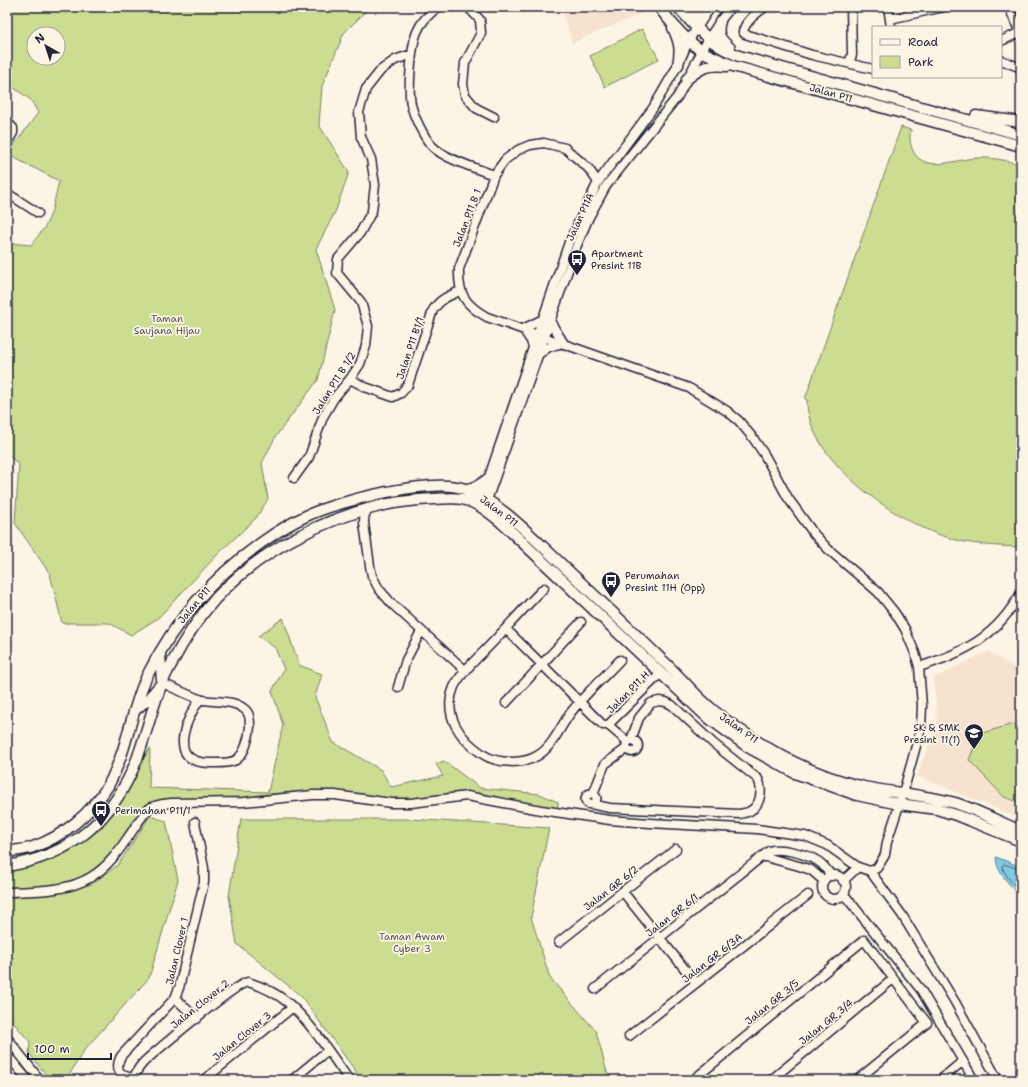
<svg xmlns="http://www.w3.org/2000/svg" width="1028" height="1087" font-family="'Shantell Sans',sans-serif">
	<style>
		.built { fill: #f7e2cf }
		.green { fill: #ccdd92; stroke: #778066; fill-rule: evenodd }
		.water { fill: #82cae2; stroke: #5c879f }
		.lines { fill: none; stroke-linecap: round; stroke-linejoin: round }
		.shore { stroke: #48657e; stroke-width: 1 }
		.minor-casing { stroke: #22223b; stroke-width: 11 }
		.major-casing { stroke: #22223b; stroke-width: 13 }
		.minor { stroke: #fcf5e5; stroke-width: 8 }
		.major { stroke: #fcf5e5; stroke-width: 10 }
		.labels { text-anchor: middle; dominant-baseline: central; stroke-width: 3.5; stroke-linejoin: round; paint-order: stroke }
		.street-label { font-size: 10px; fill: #22223b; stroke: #fcf5e5 }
		.poi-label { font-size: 10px; fill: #22223b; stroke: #fcf5e5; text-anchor: start }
		.park-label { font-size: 10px; fill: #4c5151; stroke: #fcf5e5 }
	</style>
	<rect width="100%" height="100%" fill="#fcf5e5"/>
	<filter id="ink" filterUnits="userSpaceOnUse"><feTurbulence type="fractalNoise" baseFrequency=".025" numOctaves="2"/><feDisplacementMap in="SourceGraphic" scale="8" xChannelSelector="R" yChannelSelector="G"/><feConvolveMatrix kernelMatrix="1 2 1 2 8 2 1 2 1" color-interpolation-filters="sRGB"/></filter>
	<g filter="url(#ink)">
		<path class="built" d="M561,7H641L643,13L572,43Z
			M988,651L1017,669L1021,668V819L917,776L937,723L934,678Z"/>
		<path class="green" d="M7,7H370L344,33L322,86L319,125L349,172L336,210L316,249L335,310L318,380L276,436L262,463L268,499L256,518L218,554L158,618L131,635L109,623H62L50,574L15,523L19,465L7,453V244L9,243L31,245L45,227L52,211L59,181L7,154L38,113L31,100L7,83ZM34,34H58V58H34Z
			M642,29L659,59L605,87L590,56Z
			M901,127L911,130C909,137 910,144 913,151C925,174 956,159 976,158C991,157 1006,160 1021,165V547C995,546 970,545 946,537C895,521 806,459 807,400L805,399Z
			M283,618L299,665L322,674L315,697L333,742L381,770L391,787L443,776L436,764L444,761L480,788L540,794L558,802V809L465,793L411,800L363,797L289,799L146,808L113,854L88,876L52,887L7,890V869L53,857L101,829L150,748L149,788L268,792L283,725L272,691L284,669L275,648L258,636Z
			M1013,724L1021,728V803L1004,797L969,760L979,734Z
			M150,816L166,821L178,880L149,978L85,1049L66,1080H50L29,1053L30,1042L7,1015V898L58,892L92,884L118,865Z
			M241,819H410L549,828L531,917L550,978L596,1031L609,1080H362L301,996L237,944L229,896Z"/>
		<path class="water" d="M996,857L1021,867V891L1018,894C1008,882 996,872 996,857Z"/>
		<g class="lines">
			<path class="shore" d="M1021,870L1004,864L1002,866C1004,873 1013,887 1021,888"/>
			<g class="minor-casing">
				<path id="minor" d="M438,7C430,13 421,22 417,32C411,46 408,90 411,104C413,115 425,140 433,147C445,159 478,169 494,175
					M468,7L480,20L481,33L465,63L463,84L465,95L476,108L494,117
					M765,7C757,13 745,21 743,32L745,34L812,55L873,69
					M888,7L891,27
					M1009,7L1020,33
					M890,19L944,7
					M1001,41L1021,32
					M1001,60L1021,68
					M849,63L852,55L851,7
					M7,122L13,128V133L7,143
					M598,182L588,168L565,148L544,143L530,145L518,150L505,160L494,175L459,269C458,294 465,305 487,317L689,388L727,411L739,421L753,438L764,454L788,498L814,534L828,549L878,592L895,613L905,629L915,653L919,667L922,706L921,728L903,793L887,842L885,855L877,868L870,871
					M7,193L38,213
					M550,321L563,342
					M533,347L531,341L523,329L543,319
					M539,354L549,347L563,343
					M350,379L365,387L393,397L401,393L408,385L433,310C440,299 448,296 460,291
					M294,478L309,457L323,417L334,398L350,379L360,364L366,346L368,326L361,302L337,273L338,259L360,233L372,211L375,185L371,159L361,137L359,112L366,89L381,70L395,60L412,54
					M480,503L569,242L598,182L653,108L678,65L689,40L708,11
					M485,506L577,245L589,217L606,186L678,96L709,38L720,21L731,7
					M370,508C365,513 364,515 364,523L370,566L372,576L379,589L392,604L466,671
					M544,588C526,606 509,625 492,643C480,656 461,672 454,687C442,716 461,740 484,755C498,764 524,764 537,756C554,746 560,726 572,711C586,693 604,677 620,660
					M506,629L603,725H608L628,742
					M919,667C966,652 996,637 1021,593
					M162,683C174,688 186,694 199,699C213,703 231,699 243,708C250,712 250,720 250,727C249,738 245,754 236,760C228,764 217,763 209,763C166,762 186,720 200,699
					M398,687L406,660L421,631
					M506,703L581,622
					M608,725L661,673
					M626 746a6 6 0 1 1 12 0a6 6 0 1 1-12 0Z
					M585.5 799a5.5 5.5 0 1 1 11 0a5.5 5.5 0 1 1-11 0Z
					M593,794L605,764L627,748
					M594,803L595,805L610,808L740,814C743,813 747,813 750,811C761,805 763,789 758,779L714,744L672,705L666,702L659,701L651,703L639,718L631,740
					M762,856L799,866L811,870L824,881
					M822 887a12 12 0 1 1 24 0a12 12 0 1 1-24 0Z
					M843,881L858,867
					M7,892C34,891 67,892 91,877C111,865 122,846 135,827C139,821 144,813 150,808C157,804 163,804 171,803L243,802L313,795H335L391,803H411L467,796L541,810L610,820L650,823L757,829L805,836L827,845L858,867L870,871L902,915L955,1002L998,1080
					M623,892L696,983
					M843,895L847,898L921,990L974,1080
					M559,942L676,849
					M595,989L769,851C781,847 805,854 816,860C823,863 827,871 832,876
					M175,998L197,1019
					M629,1036L808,895
					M7,1038L40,1080
					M7,1055L28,1080
					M134,1078C120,1076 114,1070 121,1056L175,998L179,988L204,882V868L195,822
					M133,1080C136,1071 140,1065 147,1059C161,1047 236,983 248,982C261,986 276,993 287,1002C311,1022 331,1055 349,1080
					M204,1080L293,1007
					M292,1080L328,1050
					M693,1080L864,940L927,1023L857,1080
					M771,1080L893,979
					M940,1080L963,1061"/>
			</g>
			<g class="major-casing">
				<path id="major" d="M659,7C671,23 685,40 702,51C712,57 723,61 733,66L1021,146
					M678,7C690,21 703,36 719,46C725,50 733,53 739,56L1021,135
					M684,14C696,17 701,16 710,8
					M720,21C716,35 720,39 730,48
					M673,28C680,43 681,49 678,65
					M687,79C701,67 709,64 727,66
					M976,116L1021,122
					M466,489C475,489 481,484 488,479
					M134,711L149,698L162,683L160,653
					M7,852C15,850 25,850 33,847C63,837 91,813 108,786C114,775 119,762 123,750C131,725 136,699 147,676C175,620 211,579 261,543C275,533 291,523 306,516C338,501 432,477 465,489C500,502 531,536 558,561C593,594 628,627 662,660C680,676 695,696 714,711C732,725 753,739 773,751C801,767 833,780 864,787C894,793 925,795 955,803C977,810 999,822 1021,831
					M7,866C71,856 114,819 137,759C149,727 155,692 172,663C184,640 199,617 216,598C260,551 321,519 384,505C401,501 417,500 434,499C443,499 453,497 462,499C477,502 490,513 502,523L706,716L748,747L795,773L857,795L899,804L937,809L959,816L1021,841"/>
			</g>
			<use href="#minor" class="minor"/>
			<use href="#major" class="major"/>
		</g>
	</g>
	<defs>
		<g id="bus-pin" transform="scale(1)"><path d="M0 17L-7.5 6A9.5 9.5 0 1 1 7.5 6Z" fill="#22223b" stroke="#fcf5e5"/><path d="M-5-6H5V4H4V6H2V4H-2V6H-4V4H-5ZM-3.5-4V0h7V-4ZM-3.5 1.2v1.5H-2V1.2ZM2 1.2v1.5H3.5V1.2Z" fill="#fff"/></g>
		<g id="school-pin" transform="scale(1)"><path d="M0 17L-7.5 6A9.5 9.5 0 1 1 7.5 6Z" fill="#22223b" stroke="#fcf5e5"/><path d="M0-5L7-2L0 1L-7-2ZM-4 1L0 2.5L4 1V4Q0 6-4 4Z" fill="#fff"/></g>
	</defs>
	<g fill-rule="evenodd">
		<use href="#bus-pin" x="577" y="259"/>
		<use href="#bus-pin" x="611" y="581"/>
		<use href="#school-pin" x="974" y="733"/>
		<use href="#bus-pin" x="101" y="810"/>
	</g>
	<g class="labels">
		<g class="street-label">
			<text transform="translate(831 93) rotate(16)">Jalan P11</text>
			<text transform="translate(580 217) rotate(-65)">Jalan P11A</text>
			<text transform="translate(467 218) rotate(-69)">Jalan P11 B 1</text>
			<text transform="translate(410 348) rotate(-71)">Jalan P11 B1/1</text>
			<text transform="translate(334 383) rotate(-58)">Jalan P11 B 1/2</text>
			<text transform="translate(499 511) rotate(37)">Jalan P11</text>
			<text transform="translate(194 605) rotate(-50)">Jalan P11</text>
			<text transform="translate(628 692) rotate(-45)">Jalan P11 H</text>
			<text transform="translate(739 728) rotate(35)">Jalan P11</text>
			<text transform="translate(611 888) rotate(-38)">Jalan GR 6/2</text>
			<text transform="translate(672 915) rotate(-38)">Jalan GR 6/1</text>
			<text transform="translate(177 951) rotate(-77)">Jalan Clover 1</text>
			<text transform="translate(712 958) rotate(-38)">Jalan GR 6/3A</text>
			<text transform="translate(772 1002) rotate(-39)">Jalan GR 3/5</text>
			<text transform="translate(200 1004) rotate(-39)">Jalan Clover 2</text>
			<text transform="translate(826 1022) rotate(-39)">Jalan GR 3/4</text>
			<text transform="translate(242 1036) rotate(-39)">Jalan Clover 3</text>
		</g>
		<g class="poi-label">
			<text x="591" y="253">Apartment<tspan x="591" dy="12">Presint 11B</tspan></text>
			<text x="625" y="575">Perumahan<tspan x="625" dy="12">Presint 11H (Opp)</tspan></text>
			<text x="960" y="727" text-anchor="end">SK &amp; SMK<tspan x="960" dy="12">Presint 11(1)</tspan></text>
			<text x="115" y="810">Perimahan P11/1</text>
		</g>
		<g class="park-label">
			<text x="167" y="318">Taman<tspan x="167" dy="12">Saujana Hijau</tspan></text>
			<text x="412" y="936">Taman Awam<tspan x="412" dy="12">Cyber 3</tspan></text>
		</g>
	</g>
	<rect width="1028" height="1087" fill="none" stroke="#fcf5e5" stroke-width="24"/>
	<rect x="12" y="12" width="1004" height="1063" fill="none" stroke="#22223b" stroke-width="1.5" filter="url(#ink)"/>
	<rect x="872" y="26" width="130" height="52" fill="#fcf5e5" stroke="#a5a1a1"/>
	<rect x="880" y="39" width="20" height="6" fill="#fcf5e5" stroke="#a5a1a1"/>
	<text x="908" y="46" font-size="12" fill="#22223b">Road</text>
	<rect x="880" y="56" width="20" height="12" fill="#ccdd92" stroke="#a5a1a1"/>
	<text x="908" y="66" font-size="12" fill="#22223b">Park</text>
	<g transform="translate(46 46) rotate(321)"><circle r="19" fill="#fcf5e5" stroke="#a5a1a1"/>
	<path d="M0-3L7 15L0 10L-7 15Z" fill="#22223b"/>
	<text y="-6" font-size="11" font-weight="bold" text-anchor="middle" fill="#22223b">N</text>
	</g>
	<path d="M28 1053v6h83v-6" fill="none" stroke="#22223b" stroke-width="2"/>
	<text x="34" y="1053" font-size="12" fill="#22223b" stroke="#fcf5e5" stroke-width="3" paint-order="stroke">100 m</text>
</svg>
